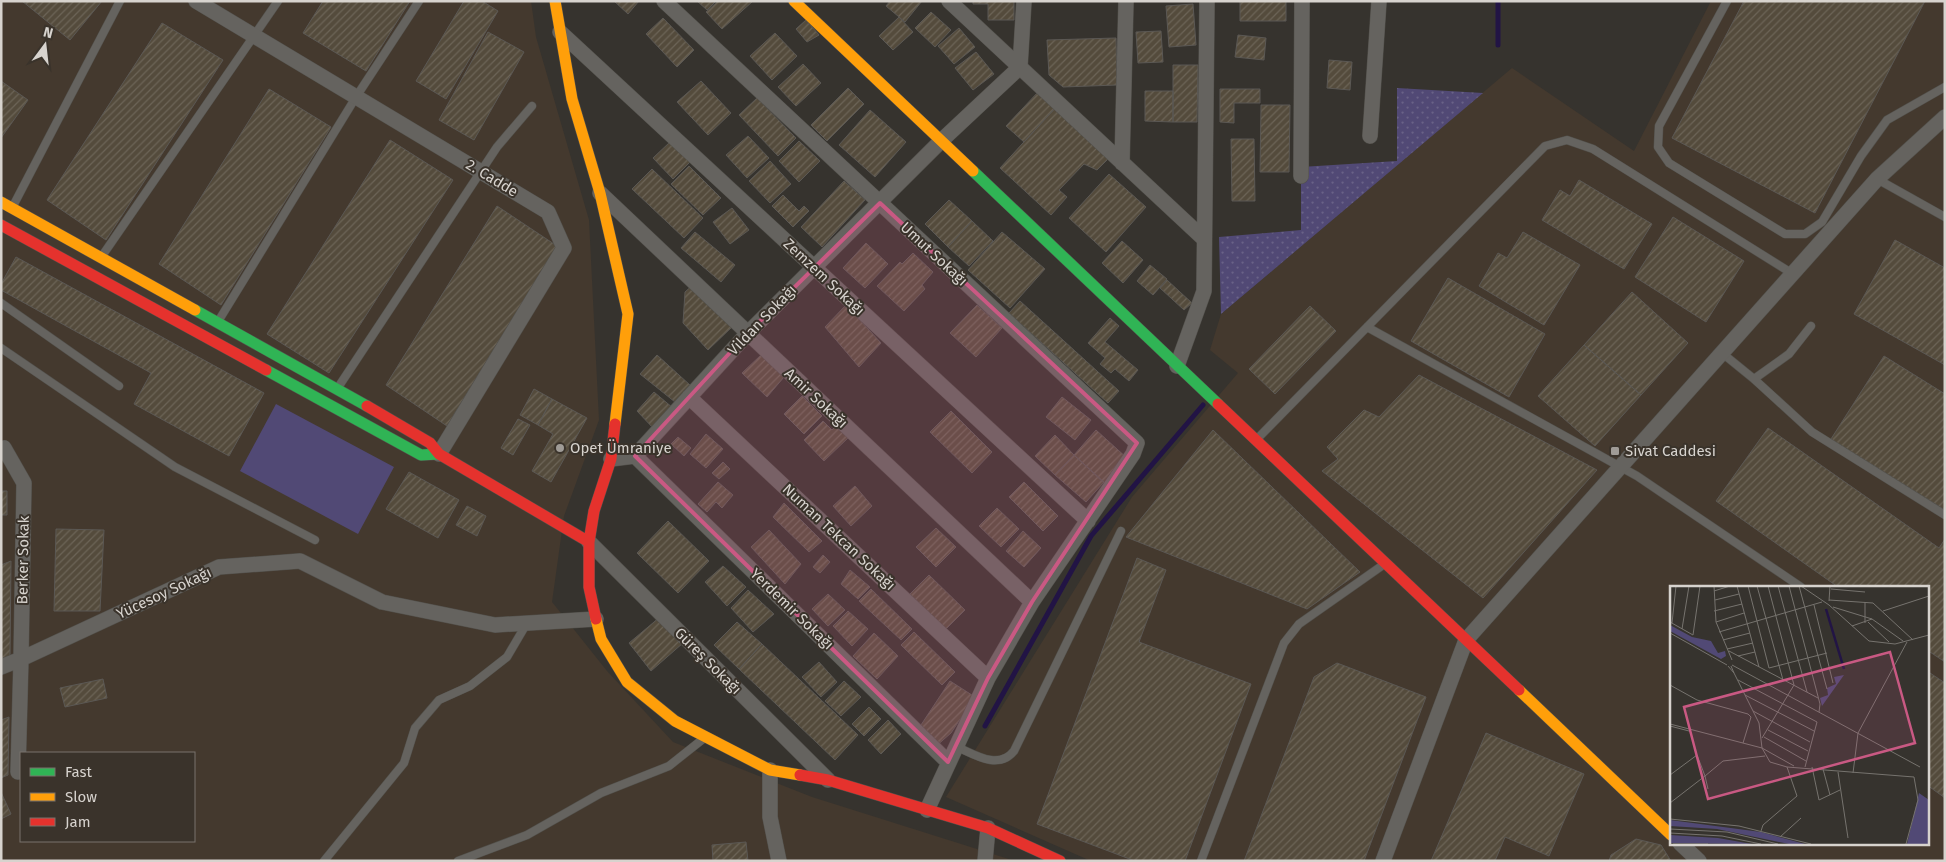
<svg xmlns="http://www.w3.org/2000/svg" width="1946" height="862" font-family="'Fira Sans',sans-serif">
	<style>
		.built { fill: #44392e; fill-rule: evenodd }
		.grass { fill: #514975 }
		.park { fill: url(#park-dots) }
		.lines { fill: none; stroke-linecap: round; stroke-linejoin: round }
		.stream { stroke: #221445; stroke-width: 5 }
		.building { fill: url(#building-hatch); stroke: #5b5854 }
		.lane-casing { stroke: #52504b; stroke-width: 9 }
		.street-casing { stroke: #52504b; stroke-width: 16 }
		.fast-casing { stroke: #52504b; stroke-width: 12 }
		.slow-casing { stroke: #52504b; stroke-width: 12 }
		.jam-casing { stroke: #52504b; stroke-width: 12 }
		.lane { stroke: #65635f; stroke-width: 8 }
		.street { stroke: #65635f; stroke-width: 15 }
		.fast { stroke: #30b455; stroke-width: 11 }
		.slow { stroke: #ff9f0a; stroke-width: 11 }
		.jam { stroke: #e5322d; stroke-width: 11 }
		.marked { fill: #c95983; fill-opacity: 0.2; stroke: #c95983; stroke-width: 4; stroke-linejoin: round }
		.poi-dot { fill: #9f9b96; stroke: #3a332b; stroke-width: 2 }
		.labels { text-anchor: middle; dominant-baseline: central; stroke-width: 4; stroke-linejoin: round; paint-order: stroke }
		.street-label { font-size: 15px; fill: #d7d3ce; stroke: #3a332b }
		.poi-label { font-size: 15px; fill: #d7d3ce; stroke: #3a332b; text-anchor: start }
		.inset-river { fill: none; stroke: #221445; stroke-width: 2.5 }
		.inset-road { fill: none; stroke: #76736e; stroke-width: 1 }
		.view { fill: #c95983; fill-opacity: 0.15; stroke: #c95983; stroke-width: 2.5 }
		.inset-edge { fill: none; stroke: #d7d3ce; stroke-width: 2.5 }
	</style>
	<defs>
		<pattern id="park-dots" width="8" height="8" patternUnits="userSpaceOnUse" patternTransform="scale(1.25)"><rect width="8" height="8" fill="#514975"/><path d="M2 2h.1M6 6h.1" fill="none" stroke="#696287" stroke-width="1.8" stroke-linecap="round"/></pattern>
		<pattern id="building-hatch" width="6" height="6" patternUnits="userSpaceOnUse" patternTransform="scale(1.25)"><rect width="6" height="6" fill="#544b3c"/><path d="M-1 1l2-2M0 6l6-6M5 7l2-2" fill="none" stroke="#6c6457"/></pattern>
	</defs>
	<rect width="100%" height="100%" fill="#36332e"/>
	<path class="built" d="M1,1H531L536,37L589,220L599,420L564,516L552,602L607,671L673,742L812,797L1015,861H1ZM21,753H194V841H21Z
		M1711,1H1945V861H1091L946,797L1132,497L1238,373L1210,350L1221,314L1512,68L1634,151ZM1671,587H1927V843H1671Z"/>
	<path class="grass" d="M276,404L394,467L358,534L240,471Z"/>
	<path class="park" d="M1397,88L1483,93L1221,314L1219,237L1301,230V167L1397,161Z"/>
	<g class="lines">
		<path class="stream" d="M1498,45V1
			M985,726L1091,536L1203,405"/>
	</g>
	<path class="building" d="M22,1H102L70,40Z
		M323,1H410L366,71L303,33Z
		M464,1H482L498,11L446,99L416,81Z
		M614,1H639L628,14Z
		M697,1H716L707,10Z
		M718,1H753L722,29L706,12Z
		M890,1H922L905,22L886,6Z
		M973,1H1014V20H988V4H973Z
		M1240,1H1286V21H1240Z
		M1744,1H1925L1815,213L1672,138Z
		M1193,4L1196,45L1169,47L1166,6Z
		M931,12L951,30L935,47L915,28Z
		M899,17L913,32L893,50L879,36Z
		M663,18L694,50L677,67L646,34Z
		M806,20L819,35L807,42L796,29Z
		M162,23L223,60L106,240L47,200Z
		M959,28L975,47L954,64L938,46Z
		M1161,31L1163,62L1138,63L1136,32Z
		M488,32L524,52L474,140L439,120Z
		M775,33L797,56L772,80L750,56Z
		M1238,35L1266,38L1264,60L1235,57Z
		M1116,38L1117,85L1063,87L1049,75L1047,40Z
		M976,52L994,74L973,90L955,68Z
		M1329,60L1352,62L1350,90L1327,88Z
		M803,64L821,83L796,106L778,87Z
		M1173,65H1198L1197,122H1173Z
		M1,81L28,100L1,138Z
		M701,81L731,113L708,135L677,102Z
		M848,88L864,104L827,141L811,125Z
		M269,89L331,127L221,305L159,264Z
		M1220,89H1260V103H1234V123L1220,122Z
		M1039,91L1057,106L1024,142L1006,126Z
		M1145,91H1173V122L1145,121Z
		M757,98L796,138L778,156L739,115Z
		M1261,105H1290L1289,172H1260Z
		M1057,106L1111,156L1097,170L1084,164L1059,190L1067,197L1051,215L1000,168Z
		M870,110L906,142L875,177L839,145Z
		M748,136L769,158L747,178L726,155Z
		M1231,139H1254L1255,201H1232Z
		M390,140L453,180L329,373L267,334Z
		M799,141L820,161L799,182L779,161Z
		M670,142L690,162L673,179L653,158Z
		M770,161L791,184L770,203L749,181Z
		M689,166L721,198L703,215L671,184Z
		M652,169L703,218L684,238L632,189Z
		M1109,174L1146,207L1106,252L1069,218Z
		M1579,180L1652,224L1624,269L1542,220L1560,190L1570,196Z
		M844,181L865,200L822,247L801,227Z
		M783,195L799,211L804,206L809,211L793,227L772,206Z
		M949,200L972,221L948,247L925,224Z
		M497,206L557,246L447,426L386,385Z
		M732,208L749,230L730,244L713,222Z
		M1673,217L1744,261L1706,322L1635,277Z
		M972,221L993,241L969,266L948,247Z
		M695,232L735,265L721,282L681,248Z
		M1002,232L1045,269L1010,308L968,270Z
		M1523,232L1580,265L1544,325L1479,286L1498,253L1507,258Z
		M1895,240L1945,268V365L1854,314Z
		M1122,241L1143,260L1123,283L1102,263Z
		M866,243L888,264L865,288L843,268Z
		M913,253L933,272L922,285L925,289L904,311L877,286L900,262L902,264Z
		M16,257L264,393L229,456L134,404L151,373L1,290V284Z
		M1150,265L1167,279L1153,295L1137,281Z
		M1448,278L1545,334L1509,397L1411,341Z
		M1167,280L1192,303L1184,310L1160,288Z
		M694,284L733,326L708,350L683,323L685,292Z
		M1632,292L1688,343L1641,395L1584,345Z
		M1020,301L1119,391L1108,403L1009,313Z
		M846,305L881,343L859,367L825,327Z
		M977,305L1002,328L976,357L950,333Z
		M1310,306L1336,331L1275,394L1249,369Z
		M1110,318L1119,326L1105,342L1138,370L1129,381L1115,369L1111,373L1100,364L1105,358L1088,343Z
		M1584,345L1641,395L1595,446L1538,396Z
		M657,355L690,385L675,402L640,374Z
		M761,355L784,377L767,397L742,373Z
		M1884,356L1945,394V510L1831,439Z
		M1419,375L1597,470L1483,598L1322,471L1338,459L1327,447L1364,410L1379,417Z
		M534,389L552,399L538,425L520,415Z
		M654,392L673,408L654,429L637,411Z
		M802,396L822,416L804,434L784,414Z
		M1062,397L1091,420L1075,440L1046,417Z
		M552,399L587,418L551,482L532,471L553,434L538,425Z
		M951,411L992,452L972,473L930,432Z
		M518,419L530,425L513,455L501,448Z
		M823,421L832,430L837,425L849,437L824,461L804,440Z
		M1768,428L1939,548L1945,539V662L1927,650V587H1838L1716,501Z
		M1096,430L1128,459L1105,484L1074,455Z
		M1213,430L1360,572L1307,609L1126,537Z
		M706,434L723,449L706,468L690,454Z
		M1055,435L1074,455L1055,475L1035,456Z
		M678,437L691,448L684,456L671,444Z
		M1074,455L1104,482L1086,502L1055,475Z
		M723,462L730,469L719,479L712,473Z
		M409,472L459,500L438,538L386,509Z
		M718,482L733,495L722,508L716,502L707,512L698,504Z
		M1024,482L1058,516L1043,531L1009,497Z
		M855,486L872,506L851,526L833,506Z
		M1,491H7V515H1Z
		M784,503L822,541L809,552L773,517Z
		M467,506L486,516L477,536L456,525Z
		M997,508L1019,529L1001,547L979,526Z
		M668,521L709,561L678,593L637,553Z
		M936,528L956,547L936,567L916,547Z
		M56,529L104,530L100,611H54Z
		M769,530L801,564L785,584L751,547Z
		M1023,531L1041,548L1024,567L1006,551Z
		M823,555L830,562L820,573L813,567Z
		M1137,558L1166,570L1139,642L1251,684L1185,861H1135L1037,824Z
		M11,561L10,656L1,659V565Z
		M723,566L746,587L727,606L705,582Z
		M850,570L870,587L858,599L841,584Z
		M929,575L965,610L946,629L910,594Z
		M871,589L912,629L901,640L859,601Z
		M748,590L774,614L753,632L731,608Z
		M828,594L845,610L828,626L812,609Z
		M848,611L868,629L852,646L833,626Z
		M660,617L683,643L651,671L629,643Z
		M737,622L762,644L739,669L714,645Z
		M914,632L955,672L942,685L901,645Z
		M874,633L898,656L877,679L853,656Z
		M762,644L858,735L835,760L739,669Z
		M819,662L837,682L821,697L802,677Z
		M1337,663L1426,697L1364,861H1244L1314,677Z
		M1927,671L1945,683V798L1927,785Z
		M103,679L107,698L65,707L60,688Z
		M844,681L861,697L841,716L825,701Z
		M950,681L975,697L951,733L935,747L919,728Z
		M869,707L881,719L864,736L852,724Z
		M9,717L8,775L1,778V720Z
		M888,720L901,734L881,754L868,740Z
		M1486,733L1584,774L1549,856L1505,837L1495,861H1431Z
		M1,792L11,814L1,819Z
		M1636,839L1661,845L1671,861H1609L1611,855Z
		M746,842L748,861H713L712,845Z"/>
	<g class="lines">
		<g class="lane-casing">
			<path id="lane" d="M1727,1L1659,126L1658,147L1669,163L1785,234H1805L1822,222L1861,156L1887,120L1945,87
				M1877,179L1945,217
				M12,208L120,1
				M102,256L278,1
				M1,303L119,386
				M219,320L356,97L419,1
				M1367,327L1637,476L1801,587
				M1,348L175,467L315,540
				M1722,353L1754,379L1812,432L1945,515
				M1754,379L1789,354L1811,326
				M339,386L497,147L532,106
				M1257,439L1545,146L1567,140L1593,149L1793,274
				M955,746C974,754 998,771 1014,751L1121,531
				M324,861L404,763L415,728L439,700L470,686L507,657L527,623
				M458,861L527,835L601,793L669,766L703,739
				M1201,861L1284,643L1299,624L1383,565"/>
		</g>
		<g class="street-casing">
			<path id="street" d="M196,1L548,212L564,248L439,454
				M664,1L1137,443L1133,454L1032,602L988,678L927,810
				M949,1L1204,239
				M560,32L1088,521
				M1370,136L1379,1
				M1122,163L1126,1
				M1301,176L1302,1
				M600,193L1032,602
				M1177,366L1204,291L1207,1
				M689,397L988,678
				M1,449L4,448L24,483L21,659L1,667
				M635,456L948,762
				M611,459L635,456L748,333L941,141L1020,67L1024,1
				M589,542L828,780
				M770,770V817L779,861
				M18,772L21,659L219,567L300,561L382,602L495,625L596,619
				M1680,843L1699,861
				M985,861L988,828
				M1383,861L1466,640L1877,179L1945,117"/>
		</g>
		<g class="fast-casing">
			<path id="fast" d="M973,171L1218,404
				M195,310L367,406
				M266,370L421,455L439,454"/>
		</g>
		<g class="slow-casing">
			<path id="slow" d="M555,1L572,99L600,193L628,314L615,424
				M794,1L973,171
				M1,202L195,310
				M596,619L601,639L627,682L675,721L770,770L800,775
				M1519,690L1671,835"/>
		</g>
		<g class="jam-casing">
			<path id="jam" d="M1,225L266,370
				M1218,404L1519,690
				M367,406L430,443L439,454L589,542
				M596,619L589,587V542L594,511L611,459L615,424
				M800,775L828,780L988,828L1060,861"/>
		</g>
		<use href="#lane" class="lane"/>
		<use href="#street" class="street"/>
		<use href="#fast" class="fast"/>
		<use href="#slow" class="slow"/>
		<use href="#jam" class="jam"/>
	</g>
	<path class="marked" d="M880,203L1137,443L1032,602L988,678L948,762L635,456L748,333Z"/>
	<g class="poi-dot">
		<circle cx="560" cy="448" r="5"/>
		<rect x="1610" y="446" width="10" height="10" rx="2.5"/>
	</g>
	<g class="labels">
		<g class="street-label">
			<text transform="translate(492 178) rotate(31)">2. Cadde</text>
			<text transform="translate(934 254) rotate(43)">Umut Sokağı</text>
			<text transform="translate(824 277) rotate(43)">Zemzem Sokağı</text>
			<text transform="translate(762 320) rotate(-46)">Vildan Sokağı</text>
			<text transform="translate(816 398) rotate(43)">Amir Sokağı</text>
			<text transform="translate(839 537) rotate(43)">Numan Tekcan Sokağı</text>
			<text transform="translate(23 560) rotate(-89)">Berker Sokak</text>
			<text transform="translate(164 593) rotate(-25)">Yücesoy Sokağı</text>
			<text transform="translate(792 609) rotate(44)">Yerdemir Sokağı</text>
			<text transform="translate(708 661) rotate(45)">Güreş Sokağı</text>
		</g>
		<g class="poi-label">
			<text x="570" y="448">Opet Ümraniye</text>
			<text x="1625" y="451">Sivat Caddesi</text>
		</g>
	</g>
	<g transform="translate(1670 586)">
		<rect width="259" height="259" fill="#36332e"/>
		<path d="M0,39L22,51L41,55L48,67L55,65L56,70L51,73L0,45ZM249,207L259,214V258H237ZM0,234L91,246L135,258H119L47,243L0,240ZM0,249L48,252L82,258L0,257Z" fill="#514975"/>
		<path d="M174,89L152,120L150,112L158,109L157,102L166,98L164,91Z" fill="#514975"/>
		<path class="inset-river" d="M156,23L174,83"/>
		<path class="inset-road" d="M44,0L46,36L62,74M67,0L89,81M78,0L99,82M87,0L113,94M108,0L137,106M119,0L150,118L149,126M129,0L157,103M131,0L159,19L199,55L225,58L259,49M161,3L195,6M44,5L60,0M45,14L69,8M159,14L203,17L243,54M159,15L160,0M144,19L163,97M163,21L202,33L182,40M44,25L72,18M213,25L259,10M202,33L233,55M0,36L23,49L30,0M46,36L74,27M198,36L219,56M2,37L6,0M195,37V16M12,43L19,0M49,46L152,16M0,47L57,79M53,54L80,47M57,63L83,57M59,65L148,112M68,70L85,66M62,79L250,181M58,80L64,87L61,80M99,82L157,67M64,87L89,137L92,162L100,176L117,181L244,191L248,214L236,258M68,94L147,136L135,181M0,99L27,114L78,128L81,131L73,157M75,109L144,145M83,125L140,156M0,138L92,162L124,180M0,140L19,145M98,144L138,165M94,151L136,175M92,152L124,99L98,0M142,181L149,214L170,204M153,183L160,209M168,186L178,252M183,187L188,147L237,56M0,189L27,169L35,190L0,217M38,203L35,190L53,175L95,170M0,233L69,240L141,258M0,243L57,246L108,258M91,245L93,239L127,210L117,181M0,247L52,250L91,258M110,251L131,232M3,258H38"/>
		<path class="view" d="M220,66L245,157L38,213L14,121Z"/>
		<rect width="259" height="259" class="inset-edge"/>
	</g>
	<rect width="1946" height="862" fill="none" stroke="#d7d3ce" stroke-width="5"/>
	<rect x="20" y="752" width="175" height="90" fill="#3a332b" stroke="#79736c"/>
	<rect x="30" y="768" width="25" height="8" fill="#30b455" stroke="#79736c"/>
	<text x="65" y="777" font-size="15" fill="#d7d3ce">Fast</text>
	<rect x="30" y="793" width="25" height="8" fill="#ff9f0a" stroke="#79736c"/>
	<text x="65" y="802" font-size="15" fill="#d7d3ce">Slow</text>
	<rect x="30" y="818" width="25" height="8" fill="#e5322d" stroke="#79736c"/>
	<text x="65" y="827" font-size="15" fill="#d7d3ce">Jam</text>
	<g transform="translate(45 45) rotate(15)" stroke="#3a332b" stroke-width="4" paint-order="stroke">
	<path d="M0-4L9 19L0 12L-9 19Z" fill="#d7d3ce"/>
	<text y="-8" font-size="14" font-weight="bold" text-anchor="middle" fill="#d7d3ce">N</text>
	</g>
</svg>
